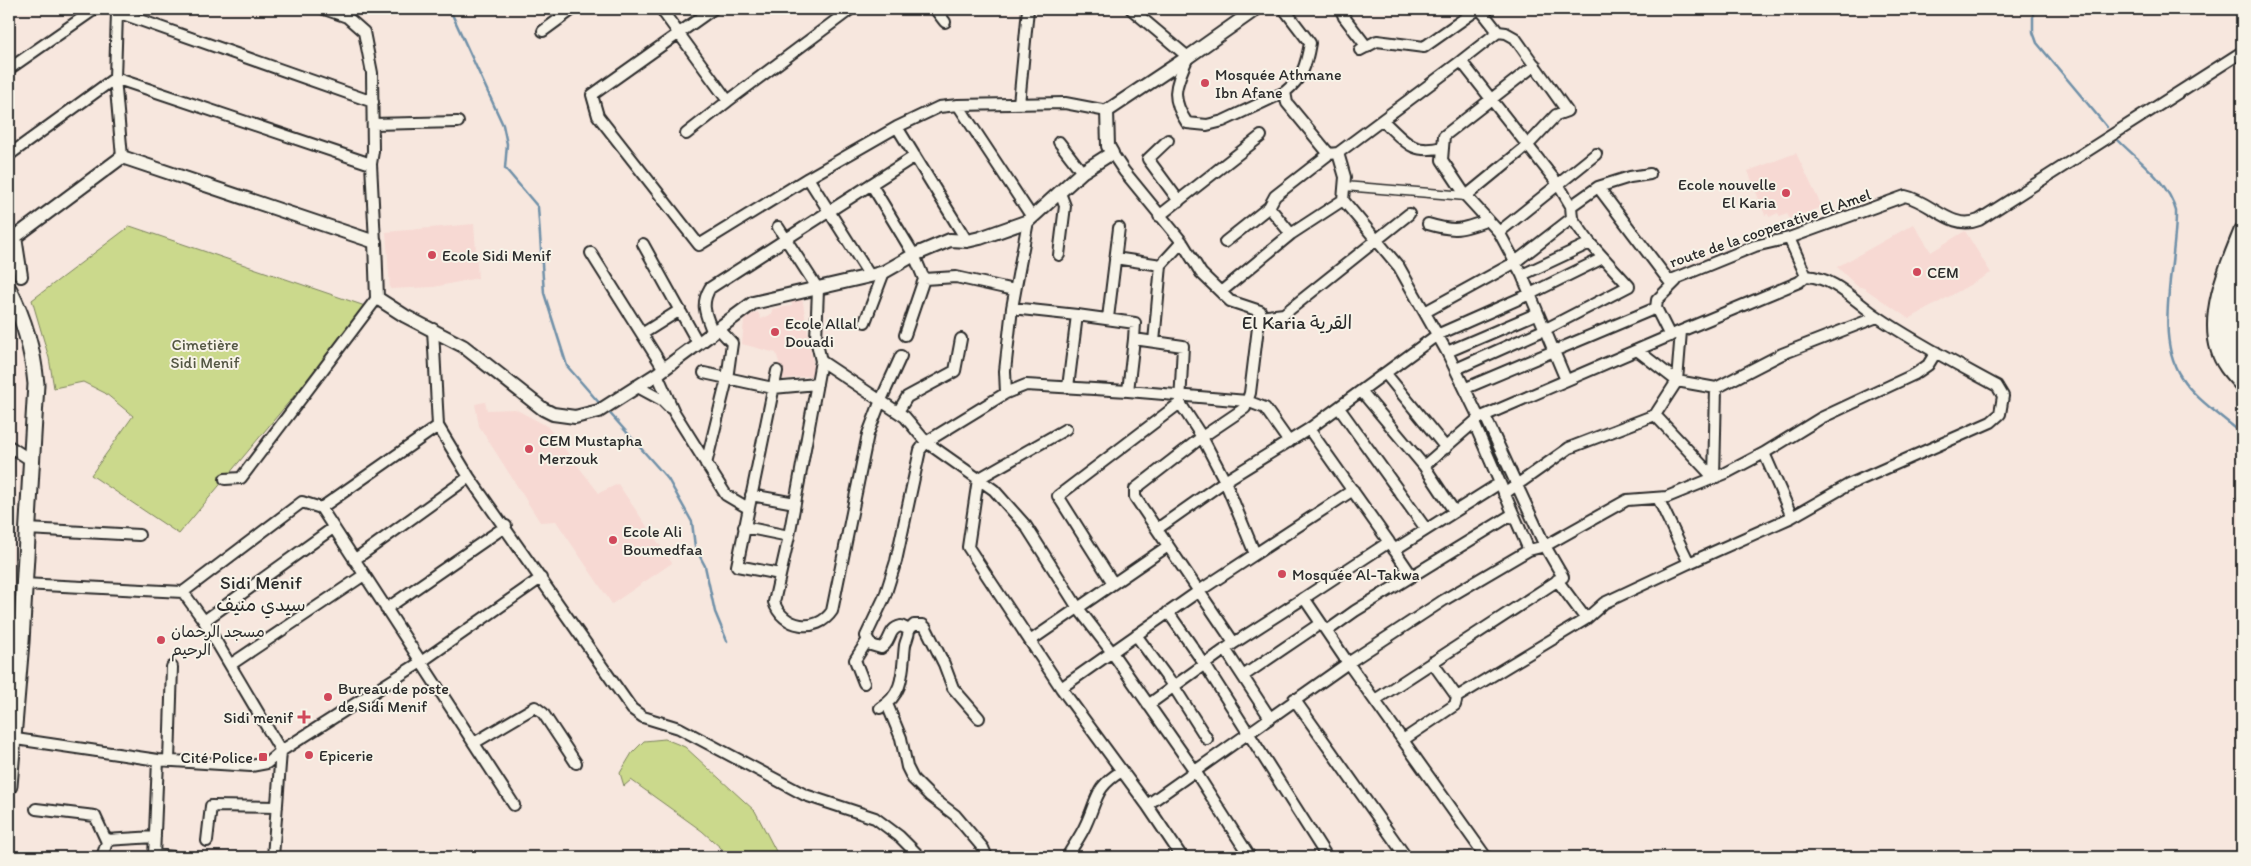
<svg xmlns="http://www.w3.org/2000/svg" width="2251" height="866" font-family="Itim,'Playpen Sans Arabic',sans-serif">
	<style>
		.built { fill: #f7d9d3 }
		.green { fill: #cbd98c; stroke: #7b825c }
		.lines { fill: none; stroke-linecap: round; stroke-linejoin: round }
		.stream { stroke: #6f90a8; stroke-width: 2.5 }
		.pedestrian-casing { stroke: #2b2b2b; stroke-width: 11 }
		.minor-casing { stroke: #2b2b2b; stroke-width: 14 }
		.tertiary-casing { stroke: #2b2b2b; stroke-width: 16 }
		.secondary-casing { stroke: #2b2b2b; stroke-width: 19 }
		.pedestrian { stroke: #f7f3e8; stroke-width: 8 }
		.minor { stroke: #f7f3e8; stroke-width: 10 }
		.tertiary { stroke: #f7f3e8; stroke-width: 12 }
		.secondary { stroke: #f7f3e8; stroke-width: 15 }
		.poi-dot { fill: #d1495b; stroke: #f7f3e8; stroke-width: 2 }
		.labels { text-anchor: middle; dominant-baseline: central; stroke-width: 4; stroke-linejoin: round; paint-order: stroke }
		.poi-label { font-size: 16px; fill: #2b2b2b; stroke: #f7f3e8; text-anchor: start }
		.street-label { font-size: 16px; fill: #2b2b2b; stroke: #f7f3e8 }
		.park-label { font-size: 16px; fill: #535643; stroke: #f7f3e8 }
		.quarter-label { font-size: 19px; fill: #2b2b2b; stroke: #f7f3e8 }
	</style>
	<rect width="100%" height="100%" fill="#f7e7de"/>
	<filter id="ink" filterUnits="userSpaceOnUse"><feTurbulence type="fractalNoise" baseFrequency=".02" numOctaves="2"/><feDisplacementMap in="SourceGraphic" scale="10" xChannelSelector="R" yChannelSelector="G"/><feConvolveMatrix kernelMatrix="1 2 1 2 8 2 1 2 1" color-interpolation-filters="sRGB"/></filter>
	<g filter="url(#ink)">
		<path class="built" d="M1796,153L1822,207L1790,219L1787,214L1780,217L1778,213L1769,217L1768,214L1765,215L1748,171Z
			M474,224L478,278L434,287L390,289L386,232Z
			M1914,224L1931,252L1965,231L1991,273L1909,319L1864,288L1857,286L1837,267Z
			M802,297L815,375L779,380V362L776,353L742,344L744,320L746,316L758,312L761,319L772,314V309L792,306L791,298Z
			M485,402L487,410L515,409L547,426L599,493L618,484L672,563L612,604L556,521L540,522L479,426L475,404Z"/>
		<path class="green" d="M130,226L368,307L179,534L91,475L133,416L105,393L83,382L54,388L49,358L32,300Z
			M665,739L685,747L755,811L779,857H731L702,831L631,780L624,786L620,773L632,753L644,741Z"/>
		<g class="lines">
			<path class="stream" d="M441,9L451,12L503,125L507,144L505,168L538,207L544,293L567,366L601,405
				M2033,9V32L2037,43L2107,127
				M2116,138C2138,161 2167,179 2176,211C2177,260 2153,335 2181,377C2196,400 2222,416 2242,434
				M607,410L668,479L692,522L695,547L705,566L715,612L727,641"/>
			<g class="pedestrian-casing">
				<path id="pedestrian" d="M1344,186L1466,196"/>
			</g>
			<g class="minor-casing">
				<path id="minor" d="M324,9L347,17L364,32L372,73L373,151L371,164L375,242
					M661,9L728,101L851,9
					M713,9L592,95L598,116L699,245L808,178L897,127L939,107L958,105L1065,103L1107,111
					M935,9L945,22
					M1131,9L1188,57C1176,85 1169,96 1187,123L1207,125L1223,121L1285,92
					M1284,9L1310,43C1306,66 1303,77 1285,92L1287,103L1329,154L1338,153L1345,177L1343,200L1399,267L1447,352L1479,418
					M1341,9L1344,17L1367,47
					M543,31L573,9
					M1360,50L1377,41L1424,47L1478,9
					M1461,61L1498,32L1480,9
					M1535,65L1444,136L1442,160L1466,196L1499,232L1522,275L1566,380
					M9,69L95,9
					M1019,104L1028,9
					M958,105L1032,217
					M1383,121C1405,141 1411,155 1443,147
					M373,124L458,122
					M897,127L967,241
					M686,134L728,101
					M1168,140L1148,159L1179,201
					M1059,142L1082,172
					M1112,153L1124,171L1182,242L1201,273L1230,301L1260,311L1250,393L1245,408L1202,437L1144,482L1135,489V497L1234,643L1304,598L1348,663L1486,857
					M1338,153L1461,61L1558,184L1571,206L1572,218L1590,243L1629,286L1546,329L1456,369
					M9,155L115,78L371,164
					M122,157L115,78L117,12L373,102
					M808,178L870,276
					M871,184L914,255L924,279L956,277L1014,290
					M1598,187L1630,177L1650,174
					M1466,196L1527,146L1556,115L1567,111L1515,38L1506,33L1498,32
					M1571,206L1598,187L1669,281L1755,246L1789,238L1905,196C1932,202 1951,231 1979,220L2242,52
					M1269,207L1275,196L1329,154
					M1159,216L1261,136
					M1428,224C1455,232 1461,230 1488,220
					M778,227L818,289L816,339L821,361L905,417L926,442L994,490L1026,526L1078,608L1111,651L1195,771L1250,857
					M9,229L15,237
					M1499,232L1596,154
					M1225,242L1269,207L1291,234
					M643,244L698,343
					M591,253L664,369
					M1059,255L1065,206L1060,193
					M1115,258L1161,265L1182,242
					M1522,275L1590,243
					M1222,291L1291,234L1343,200
					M1012,308L1077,315L1068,387
					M1656,308L1670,336
					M1425,312L1514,263L1572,218
					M1077,315L1135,323L1134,339
					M1259,317L1284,314L1409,214
					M1108,318L1119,228
					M865,322L884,272
					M433,329L438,426L469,477L632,709L643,717L679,728L805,795L875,818L899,836L920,857
					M713,333C706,315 700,305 710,288L915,156
					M642,334L680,310
					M905,335L924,279
					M1154,342L1161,265
					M1637,350L1677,381
					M1447,352L1538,313
					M821,361L789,536L774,602C782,628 817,634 832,611L868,434L881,400L901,356
					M777,371L737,566L780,574
					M704,373L773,388L817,384
					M657,374L674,412L726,495L748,508
					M1386,374L1446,448
					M1677,381L1681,331L1799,282L1806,276
					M636,386L662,400L670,408
					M1466,388L1656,308L1657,300L1676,281
					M1128,391L1134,339L1183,346L1180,403L1202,437L1225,481L1309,429L1437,335L1530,294L1603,258
					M1362,392L1424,466L1454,511
					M1006,393L1005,371L1012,308L1028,221
					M1339,408L1426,529
					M898,412L907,397L955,371L961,339
					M1655,415L1714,478
					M1474,423L1529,550
					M1066,429L978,479L968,547L1061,688L1147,805L1182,857
					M9,446L32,461
					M1764,453L1792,517
					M706,464L727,379L732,343L719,329
					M1424,466L1479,418L1681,331
					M1714,478L1716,388
					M225,479L241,478L377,298
					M1504,494L1569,448L1655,415L1677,381L1716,388L1782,354L1877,317
					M751,495L795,503
					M1658,498L1689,563L1792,517L1848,485L1991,422L2000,414L2003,396L1997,386C1957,364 1916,343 1878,317C1854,301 1836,278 1806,276L1789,238
					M321,508L514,805
					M744,527L789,536
					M27,529L139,535
					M1157,529L1225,481L1255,554
					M1391,545L1412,576
					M1394,550L1500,483
					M354,560L469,477
					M1557,580L1586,619
					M1113,583L1058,496L1180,403
					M23,584L183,592L302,502L321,508L438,426
					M183,592L204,621L281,751L273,857
					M1304,598L1389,542L1309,429
					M386,609L506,526
					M1168,612L1205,665L1327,857
					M204,621L333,528
					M909,630L914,625H923L926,628L944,664L953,688L979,718
					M1327,631L1355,611L1513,514
					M1136,635L1174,687L1207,739
					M1030,641L1168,546
					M1225,649L1270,718
					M1432,662L1457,697L1586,619L1604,603L1689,563
					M230,665L364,575
					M1243,676L1321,623
					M864,683L855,660L867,641
					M1061,688L1199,591L1353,490
					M1294,699L1406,857
					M1375,700L1563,577L1545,546L1485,416
					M887,704L901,738L907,767L913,779L930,796L955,815L983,848L987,857
					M1148,705L1234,643
					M880,708C905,694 902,670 905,645C906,640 909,636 909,630L901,626C887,629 892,642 881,648L871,645L866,636L885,596L896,561L920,450L926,442L1006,393L1026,385L1128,391L1247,401L1265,408L1289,442
					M9,738L158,760L251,766L267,763L281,751L421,662L541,578
					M1403,740L1455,705L1457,697
					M474,743L535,707L543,713L576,763
					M169,761L172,667
					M1147,805L1348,663L1444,600L1529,550L1545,546L1627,500L1667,497L1726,473L1764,453L1821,418L1915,374L1928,365L1936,352
					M36,809L95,816L106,840L155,837
					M207,841L211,806L277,807
					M154,855L174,857
					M102,857L108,839
					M154,857L158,760
					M1067,857C1073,846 1081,836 1086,824C1098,798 1095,787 1122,771"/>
			</g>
			<g class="tertiary-casing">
				<path id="tertiary" d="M21,276L15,237L122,157L375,242L377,298L405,316L463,346L543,409L553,414L575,417L599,411L657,374L753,303L870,276L884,272L914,255L950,240L967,241L980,238L1028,221L1082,172L1112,153L1108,146L1107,111L1188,57L1256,9"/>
			</g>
			<g class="secondary-casing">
				<path id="secondary" d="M2242,231C2228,266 2207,312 2219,350C2223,364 2233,374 2242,384
					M2242,265C2231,300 2219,333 2242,367
					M9,290C24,319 33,351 36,384L21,642L9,786"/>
			</g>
			<use href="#pedestrian" class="pedestrian"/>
			<use href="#minor" class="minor"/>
			<use href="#tertiary" class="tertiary"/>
			<use href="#secondary" class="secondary"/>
		</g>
	</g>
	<g class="poi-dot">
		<circle cx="1205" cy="83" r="5"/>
		<circle cx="1786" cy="193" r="5"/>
		<circle cx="432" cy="255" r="5"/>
		<circle cx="1917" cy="272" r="5"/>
		<circle cx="775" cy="332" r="5"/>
		<circle cx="529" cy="449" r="5"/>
		<circle cx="613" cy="540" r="5"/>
		<circle cx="1282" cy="574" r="5"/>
		<circle cx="161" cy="640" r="5"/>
		<circle cx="328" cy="697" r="5"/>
		<path d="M301.5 709.5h5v5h5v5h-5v5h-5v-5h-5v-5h5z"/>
		<circle cx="309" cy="755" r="5"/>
		<rect x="258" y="752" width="10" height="10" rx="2.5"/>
	</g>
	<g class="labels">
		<g class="poi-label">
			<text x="1215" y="74">Mosquée Athmane<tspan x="1215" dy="18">Ibn Afane</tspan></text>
			<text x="1776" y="184" text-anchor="end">Ecole nouvelle<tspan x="1776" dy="18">El Karia</tspan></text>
			<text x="442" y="255">Ecole Sidi Menif</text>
			<text x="1927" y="272">CEM</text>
			<text x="785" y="323">Ecole Allal<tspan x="785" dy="18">Douadi</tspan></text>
			<text x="539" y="440">CEM Mustapha<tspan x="539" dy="18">Merzouk</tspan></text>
			<text x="623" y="531">Ecole Ali<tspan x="623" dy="18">Boumedfaa</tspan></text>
			<text x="1292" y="574">Mosquée Al-Takwa</text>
			<text x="171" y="631">مسجد الرحمان<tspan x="171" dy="18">الرحيم</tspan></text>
			<text x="338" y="688">Bureau de poste<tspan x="338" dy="18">de Sidi Menif</tspan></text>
			<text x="293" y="717" text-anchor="end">Sidi menif</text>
			<text x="319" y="755">Epicerie</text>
			<text x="253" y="757" text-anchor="end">Cité Police</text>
		</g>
		<g class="street-label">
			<text transform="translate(1770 228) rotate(-19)">route de la cooperative El Amel</text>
		</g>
		<g class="park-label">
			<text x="205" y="344">Cimetière<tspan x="205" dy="18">Sidi Menif</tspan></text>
		</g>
		<g class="quarter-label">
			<text x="1297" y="322">El Karia القرية</text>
			<text x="261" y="582">Sidi Menif<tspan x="261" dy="22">سيدي منيف</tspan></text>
		</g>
	</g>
	<rect width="2251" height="866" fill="none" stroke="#f7f3e8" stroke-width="30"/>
	<rect x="15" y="15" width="2221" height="836" fill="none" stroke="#2b2b2b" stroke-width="2" filter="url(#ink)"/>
</svg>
